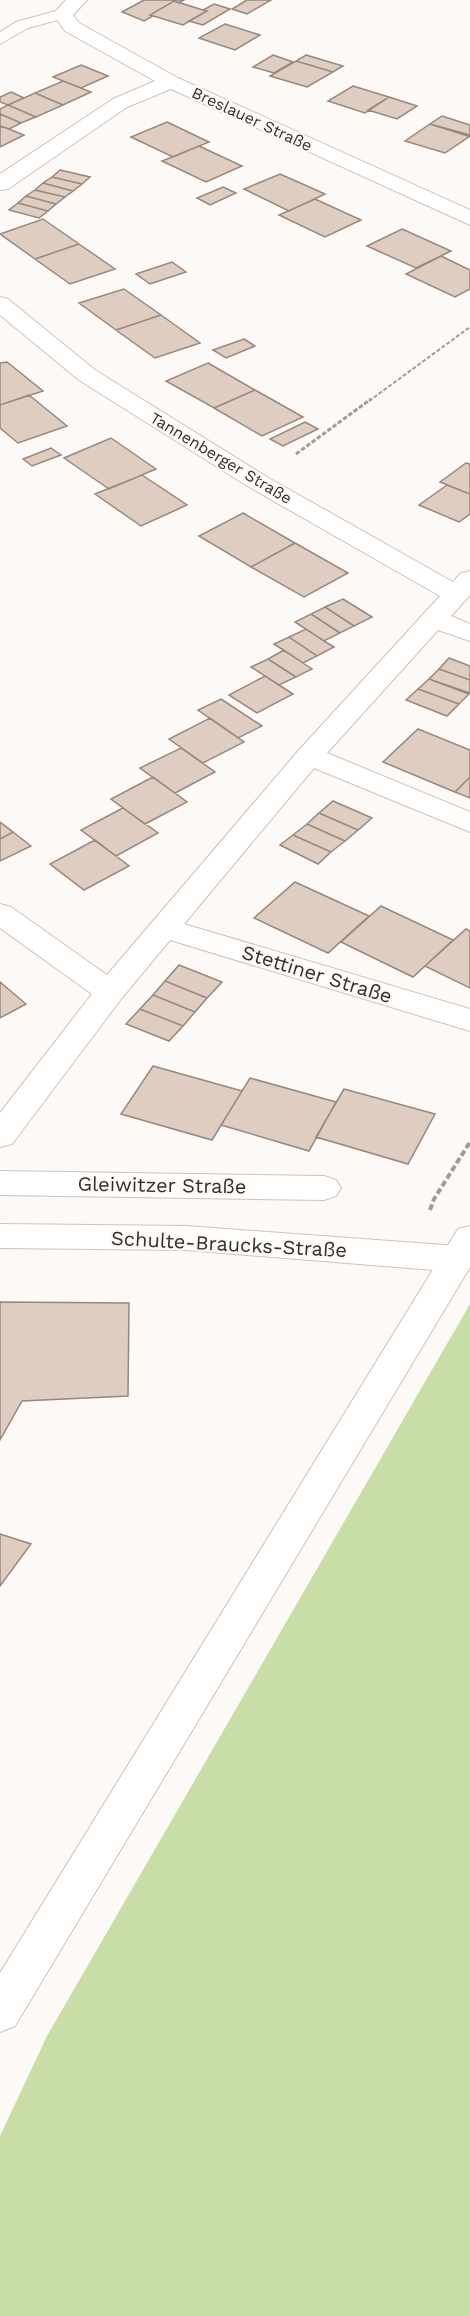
<svg xmlns="http://www.w3.org/2000/svg" width="470" height="2316" font-family="'Work Sans',sans-serif">
	<style>
		.green { fill: #c8dea6 }
		.building { fill: #dfcdc1; stroke: #98877c; stroke-width: 1.5 }
		.lines { fill: none; stroke-linecap: round; stroke-linejoin: round }
		.service-casing { stroke: #d3c1b5; stroke-width: 2 }
		.minor-casing { stroke: #d3c1b5; stroke-width: 2 }
		.secondary-casing { stroke: #d3c1b5; stroke-width: 2 }
		.path-far2 { stroke: #a19c98; stroke-width: 2; stroke-dasharray: 4 2; stroke-linecap: butt }
		.path-far1 { stroke: #a19c98; stroke-width: 3; stroke-dasharray: 4.5 2; stroke-linecap: butt }
		.path { stroke: #a19c98; stroke-width: 4; stroke-dasharray: 6 3; stroke-linecap: butt }
		.service { fill: #fff; fill-rule: evenodd }
		.minor { fill: #fff; fill-rule: evenodd }
		.secondary { fill: #fff; fill-rule: evenodd }
		.labels { text-anchor: middle; dominant-baseline: central; stroke-width: 4.5; stroke-linejoin: round; paint-order: stroke }
		.far-street-label { font-size: 16px; fill: #352e29; stroke: #fcf9f6 }
		.street-label { font-size: 20px; fill: #352e29; stroke: #fcf9f6 }
	</style>
	<rect width="100%" height="100%" fill="#fcf9f6"/>
	<path class="green" d="M470,1304V2316H0V2136L47,2036Z"/>
	<path class="building" d="M144,0H184L179,3L174,1L150,15L153,16L144,21L122,12Z
		M247,0H271L247,14L232,9Z
		M174,1L203,10L207,11L183,25L150,15Z
		M214,4L230,9L203,25L189,21L207,11L203,10Z
		M225,24L260,35L235,50L199,38Z
		M273,55L293,62L274,73L253,67Z
		M306,55L343,66L333,72L296,61Z
		M296,61L333,72L307,87L270,76Z
		M81,65L108,76L81,88L53,77Z
		M63,81L91,92L63,105L35,93Z
		M353,86L389,97L365,113L328,101Z
		M11,92L24,98L8,105L0,102V97Z
		M35,93L63,105L36,117L8,105Z
		M389,97L417,106L397,119L368,110Z
		M8,105L36,117L21,123L0,114V109Z
		M0,114L21,123L9,129L0,126Z
		M442,116L470,125V135L430,124Z
		M167,122L209,142L173,157L131,137Z
		M430,124L468,136H470L445,153L405,141Z
		M0,126L9,129L24,135L0,147Z
		M199,146L242,166L206,182L162,161Z
		M60,170L90,177L82,184L52,177Z
		M280,174L325,194L289,211L244,189Z
		M52,177L82,184L73,191L43,183Z
		M43,183L73,191L65,197L35,190Z
		M223,187L236,193L210,205L197,198Z
		M35,190L65,197L56,204L26,196Z
		M26,196L56,204L48,211L18,203Z
		M315,199L361,220L325,237L279,215Z
		M18,203L48,211L39,218L9,210Z
		M43,219L79,244L35,259L0,234Z
		M402,229L451,251L416,268L367,246Z
		M79,244L115,269L70,284L35,259Z
		M441,256L470,270V289L455,297L406,274Z
		M172,262L186,272L150,284L136,274Z
		M124,289L161,315L116,330L79,303Z
		M161,315L200,343L155,358L116,330Z
		M244,339L255,346L226,358L213,350Z
		M7,362L43,391L0,405V363Z
		M208,363L255,390L214,408L166,381Z
		M255,390L303,417L262,436L214,408Z
		M29,395L67,426L18,443L0,428V405Z
		M305,422L318,429L283,446L270,439Z
		M111,438L156,469L109,489L64,458Z
		M51,448L61,455L32,466L23,459Z
		M466,463L470,464V494L440,482Z
		M142,475L187,505L141,526L95,494Z
		M447,485L470,494V514L459,522L419,505Z
		M243,513L295,543L251,567L199,536Z
		M295,543L348,573L304,597L251,567Z
		M343,599L372,617L354,626L325,607Z
		M325,607L354,626L340,633L311,614Z
		M311,614L340,633L324,641L295,622Z
		M306,629L324,641L334,647L317,656L289,637Z
		M289,637L317,656L303,663L274,644Z
		M284,650L303,663L312,669L296,677L268,659Z
		M449,658L470,666V680L439,669Z
		M268,659L296,677L279,685L251,667Z
		M439,669L470,680V693L429,679Z
		M265,676L293,694L257,713L229,695Z
		M429,679L469,694L459,704L418,689Z
		M418,689L459,704L447,716L406,700Z
		M221,699L262,726L238,738L198,710Z
		M210,718L244,742L203,763L169,739Z
		M418,729L470,750V777L455,792L383,762Z
		M181,748L215,772L175,793L140,768Z
		M153,777L187,802L145,824L111,799Z
		M470,777V798L455,792Z
		M333,801L372,818L358,830L319,813Z
		M123,808L158,833L116,856L81,830Z
		M319,813L358,830L345,841L307,824Z
		M0,822L13,832L0,839Z
		M307,824L345,841L331,852L293,835Z
		M13,832L31,846L0,861V839Z
		M293,835L331,852L318,864L280,845Z
		M95,840L129,866L84,890L50,864Z
		M295,882L369,916L328,953L254,918Z
		M381,906L453,940L413,977L341,942Z
		M466,929L470,931V988L425,966Z
		M179,965L222,982L207,998L165,981Z
		M165,981L207,998L195,1012L153,995Z
		M0,982L26,1004L0,1018Z
		M153,995L195,1012L183,1026L140,1009Z
		M140,1009L183,1026L169,1041L126,1024Z
		M153,1066L242,1091L212,1140L121,1114Z
		M250,1078L336,1102L309,1151L221,1125Z
		M344,1089L435,1114L408,1164L316,1137Z
		M0,1302L129,1303L128,1396L22,1401L0,1440Z
		M0,1534L31,1544L0,1586Z"/>
	<g class="lines">
		<g class="service-casing">
			<path id="service" d="M63,9L71,14L69,17L28,28L0,44V32L16,22Z"/>
		</g>
		<g class="minor-casing">
			<path id="minor" d="M66,0H87L73,15L79,23L178,78L470,210V225L171,89L127,107L8,189L0,190V174L113,99L155,81L65,31L53,14Z
				M0,297L8,299L95,370L267,477L453,582L461,573L470,571V595L451,616L470,624V641L438,630L327,753L470,812V832L314,768L184,924L470,1009V1031L170,940L121,999L12,1144L0,1147V1113L92,994L0,928V904L11,907L107,975L299,750L440,596L249,487L79,380L0,315Z
				M0,1171L324,1176L336,1180L341,1188L336,1196L324,1200L0,1195Z
				M0,1224L186,1226L458,1246L470,1250V1268L458,1272L186,1250L0,1248Z"/>
		</g>
		<g class="secondary-casing">
			<path id="secondary" d="M470,1226V1267L15,2026L0,2032V1973L458,1229Z"/>
		</g>
		<path class="path-far2" d="M369,401L470,327"/>
		<path class="path-far1" d="M296,454L371,399"/>
		<path class="path" d="M430,1210L434,1199L470,1142"/>
		<use href="#service" class="service"/>
		<use href="#minor" class="minor"/>
		<use href="#secondary" class="secondary"/>
	</g>
	<g class="labels">
		<g class="far-street-label">
			<text transform="translate(252 119) rotate(25)">Breslauer Straße</text>
			<text transform="translate(221 458) rotate(31)">Tannenberger Straße</text>
		</g>
		<g class="street-label">
			<text transform="translate(317 974) rotate(17)">Stettiner Straße</text>
			<text transform="translate(162 1185) rotate(1)">Gleiwitzer Straße</text>
			<text transform="translate(229 1244) rotate(3)">Schulte-Braucks-Straße</text>
		</g>
	</g>
</svg>
